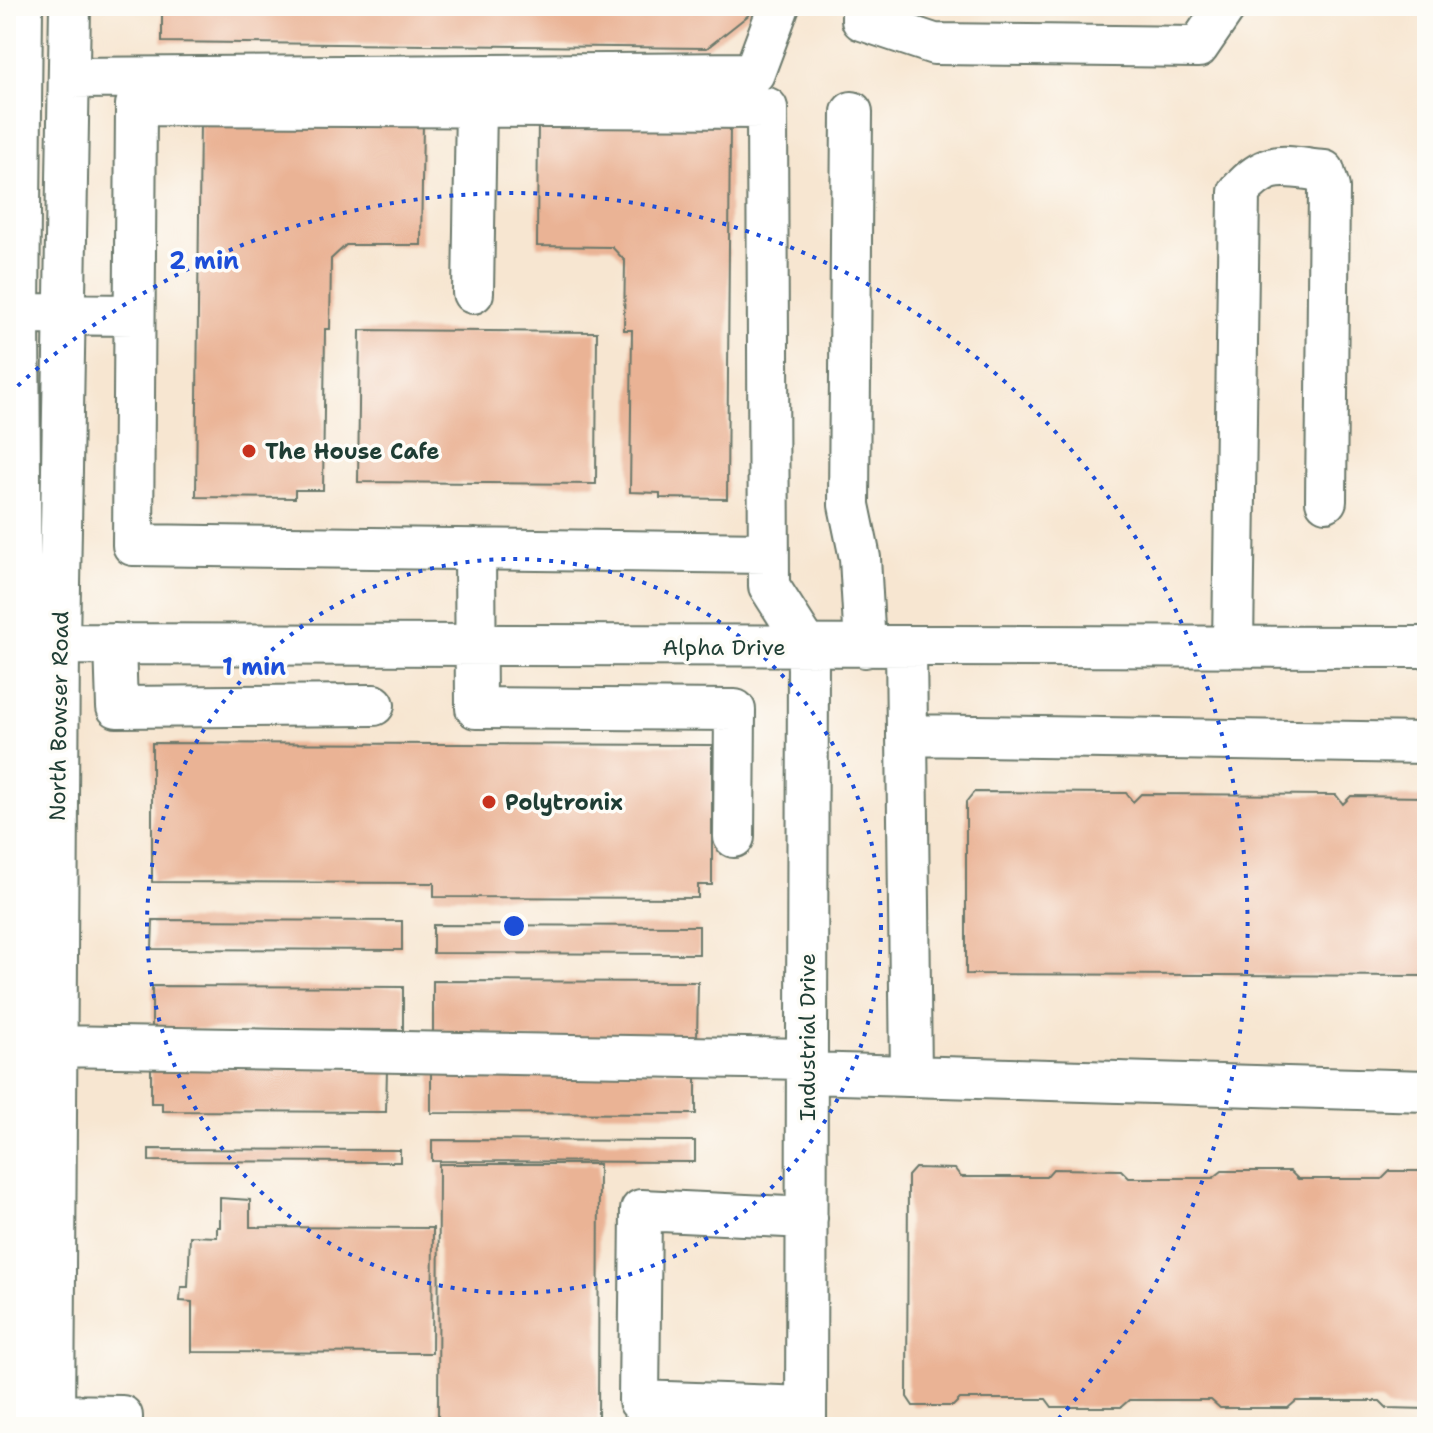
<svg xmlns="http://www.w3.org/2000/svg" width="1433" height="1433" font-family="'Shantell Sans',sans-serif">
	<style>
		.building { fill: #eab395 }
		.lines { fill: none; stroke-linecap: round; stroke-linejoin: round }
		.minor-casing { stroke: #6b786b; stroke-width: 44 }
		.minor { stroke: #fff; stroke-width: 40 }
		.ring { fill: none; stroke: #1d4ed8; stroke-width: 4; stroke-dasharray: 4 8 }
		.poi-dot { fill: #c8321e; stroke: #fdfcf7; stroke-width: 3 }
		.labels { text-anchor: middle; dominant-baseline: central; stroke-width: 7; stroke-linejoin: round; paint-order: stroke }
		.poi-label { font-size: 22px; font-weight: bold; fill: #1f3d34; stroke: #fdfcf7; text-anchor: start }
		.street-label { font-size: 22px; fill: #1f3d34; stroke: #fdfcf7 }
		.centre { fill: #1d4ed8; stroke: #fdfcf7; stroke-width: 4 }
		.ring-label { font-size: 24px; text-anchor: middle; font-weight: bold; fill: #1d4ed8; stroke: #fdfcf7; stroke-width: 7; stroke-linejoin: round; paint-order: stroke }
	</style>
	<rect width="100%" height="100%" fill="#fdfcf7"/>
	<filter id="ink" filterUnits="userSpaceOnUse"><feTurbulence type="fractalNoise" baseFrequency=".0125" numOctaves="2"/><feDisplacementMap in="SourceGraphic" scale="16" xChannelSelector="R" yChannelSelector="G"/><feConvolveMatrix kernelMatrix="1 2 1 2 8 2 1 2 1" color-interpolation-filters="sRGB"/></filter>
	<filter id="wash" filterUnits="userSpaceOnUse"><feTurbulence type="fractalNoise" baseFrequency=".006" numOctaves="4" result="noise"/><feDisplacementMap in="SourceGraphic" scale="32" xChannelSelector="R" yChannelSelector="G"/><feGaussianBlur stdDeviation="1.8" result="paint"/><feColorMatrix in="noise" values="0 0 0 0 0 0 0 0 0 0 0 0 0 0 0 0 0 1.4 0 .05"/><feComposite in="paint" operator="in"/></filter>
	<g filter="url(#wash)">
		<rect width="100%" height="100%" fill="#f7e6d1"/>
		<g id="blocks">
			<path class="building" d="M162,6H760L707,48L162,42Z
				M1275,6H1309V15L1275,14Z
				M200,119L423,122L421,245H346L331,259L330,329H325L323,490H295V498L196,497Z
				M538,119L730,121L727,499L660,498V493L630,492L632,330H624L625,261L612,247L537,246Z
				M360,330L597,332L596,484L358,482Z
				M152,743L712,745V885H698V898L434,897V883L152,882Z
				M974,792L1126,793L1133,802L1141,794L1336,795L1343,804L1351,796L1427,797V976L966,974V802Z
				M153,920L402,921V950L152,949Z
				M433,925L699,926V954L433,953Z
				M433,981L698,982L697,1040L433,1039Z
				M152,986L403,987V1030L152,1029Z
				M151,1068L387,1069L386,1112L162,1111V1103H151Z
				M431,1070L696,1071V1114L431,1113Z
				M432,1140L695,1141V1162L432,1161Z
				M149,1149L400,1150V1162L149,1161Z
				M439,1164H599L598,1427H438Z
				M915,1168L955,1169L961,1177H1046L1053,1169L1121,1170L1129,1178H1213L1222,1171H1290L1298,1179H1382L1390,1171H1427V1409L1387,1408L1380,1401H1296L1288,1408H1220L1211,1400H1129L1121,1407H1052L1046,1399H960L953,1406H913L907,1397L908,1176Z
				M220,1198L250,1200V1227L433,1228L432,1353L192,1352V1302L180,1301L181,1287H188L190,1236L217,1237V1227H220Z"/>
		</g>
	</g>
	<g filter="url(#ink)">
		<use href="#blocks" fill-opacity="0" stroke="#6b786b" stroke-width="2"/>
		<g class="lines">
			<g class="minor-casing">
				<path id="minor" d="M862,6V20L934,44L1198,47L1226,6
					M70,78L754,73L779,6
					M852,112L849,505L860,558L865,647
					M473,293L476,106
					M38,314L134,315
					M475,549L476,708L735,710L734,837
					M768,553L133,545L136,105L767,108L769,586L808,647L806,1427
					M6,635L21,644L1427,647
					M115,644L117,707L374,705
					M906,647L911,1076
					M1233,647L1239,192C1268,158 1284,167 1324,171L1329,188L1326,501
					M907,735L1427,743
					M56,1046L807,1059
					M807,1073L1427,1091
					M806,1407L639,1401L641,1210L807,1218
					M54,1415L122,1416V1427
					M15,1427L21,644L19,313L22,6
					M54,1427L59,644L70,6"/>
			</g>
			<use href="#minor" class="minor"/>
		</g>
	</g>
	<g class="ring">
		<circle cx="514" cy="926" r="367"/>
		<path d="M9 394A734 734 0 0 1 1051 1427"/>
	</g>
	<g class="poi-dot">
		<circle cx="249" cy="451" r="8"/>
		<circle cx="489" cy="802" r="8"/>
	</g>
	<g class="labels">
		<g class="poi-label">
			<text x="265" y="451">The House Cafe</text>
			<text x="505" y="802">Polytronix</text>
		</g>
		<g class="street-label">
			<text x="724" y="647">Alpha Drive</text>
			<text transform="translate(59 716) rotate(-89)">North Bowser Road</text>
			<text transform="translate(807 1037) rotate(-90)">Industrial Drive</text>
		</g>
	</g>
	<circle cx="514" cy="926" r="12" class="centre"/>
	<g class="ring-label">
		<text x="204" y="269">2 min</text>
		<text x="254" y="675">1 min</text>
	</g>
	<rect width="1433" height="1433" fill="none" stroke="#fdfcf7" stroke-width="32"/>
</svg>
